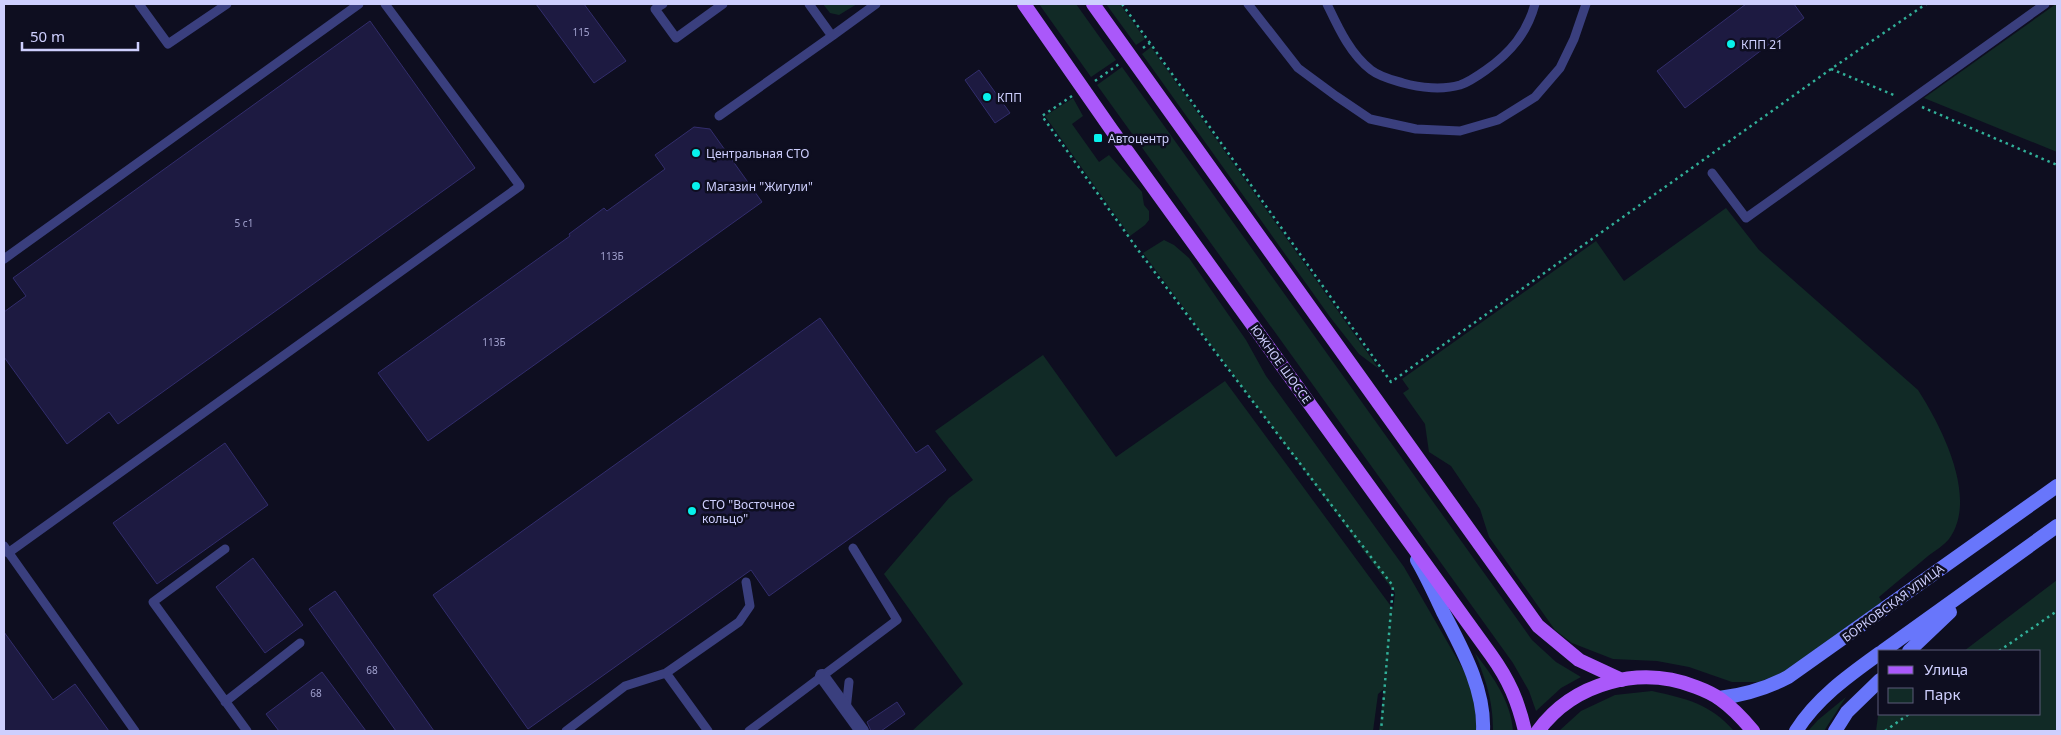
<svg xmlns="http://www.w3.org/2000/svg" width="2061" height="735" font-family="'Noto Sans',sans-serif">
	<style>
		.green { fill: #112a26 }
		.building { fill: #1d1a41; stroke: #322d6c }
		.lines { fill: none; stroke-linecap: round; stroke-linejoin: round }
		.path { stroke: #31af98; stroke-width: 2.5; stroke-dasharray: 2.5 4; stroke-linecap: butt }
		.service { stroke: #3a3f7e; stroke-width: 9 }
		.minor { stroke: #3a3f7e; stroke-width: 14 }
		.secondary { stroke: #6876fb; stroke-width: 14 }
		.primary { stroke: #aa58fa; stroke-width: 14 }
		.poi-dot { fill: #07f1ec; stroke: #0e0e20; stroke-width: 2 }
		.labels { text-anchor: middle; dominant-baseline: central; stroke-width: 5; stroke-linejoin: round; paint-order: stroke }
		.number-label { font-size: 10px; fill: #a2a2cf }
		.poi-label { font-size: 12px; fill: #cecffe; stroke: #0e0e20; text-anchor: start }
		.street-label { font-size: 12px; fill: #cecffe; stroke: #0e0e20 }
	</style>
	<rect width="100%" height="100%" fill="#0e0e20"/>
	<path class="green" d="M823,4H857L839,15L830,13Z
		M1039,4H1076L1116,60L1091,77Z
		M1106,4H1120L1145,39L1136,45Z
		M2056,4H2057V152L1924,98Z
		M1151,47L1379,369L1359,354L1330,317L1142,54Z
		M1122,67L1532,640L1556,662L1581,677L1561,688L1536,711L1529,691L1513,663L1097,85Z
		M1073,98L1083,116L1072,124L1099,162L1109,155L1142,192L1144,205L1149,211V220L1145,225L1130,236L1045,116Z
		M1726,208L1759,250L1918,390C1941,426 1979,498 1949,539C1944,545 1935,551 1928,556C1912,570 1895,583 1879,597L1885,606L1791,669L1759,682H1732L1689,667L1657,661L1613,659L1572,643L1555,630L1489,537L1480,509L1451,466L1429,452L1425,424L1403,393L1409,389L1402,379L1596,241L1624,281Z
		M1164,240L1174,245L1189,258L1246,340L1266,376L1404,567L1467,676L1476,700L1477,731H1379L1384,689L1378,694L1373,731H912L963,684L884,574L949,498L973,480L935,431L1043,355L1116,457L1225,381L1393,609L1395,593L1143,253Z
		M2057,580V731H1876L1878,716L1881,714H2040V651H1964Z
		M1475,653C1493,677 1511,701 1513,731H1493C1493,700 1486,681 1475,653Z
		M1652,691C1687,699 1709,703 1734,731H1559L1581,711L1615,695Z
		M1846,697L1824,731H1808L1818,720Z"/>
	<path class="building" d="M536,4H584L626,61L594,83Z
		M1746,4H1794L1804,18L1685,108L1657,71Z
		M370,21L475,168L118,424L109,412L67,444L4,357V312L26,296L13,278Z
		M979,70L1010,113L995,123L965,80Z
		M694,127L710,129L762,202L428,441L378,373L570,236L569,234L604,208L607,211L665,169L655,155Z
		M820,318L916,453L928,445L946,470L769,596L751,570L528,729L433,595Z
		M225,443L268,505L157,584L113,523Z
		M253,558L303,625L265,653L216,587Z
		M335,591L434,731H396L309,609Z
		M4,632L53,700L75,684L109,731H4Z
		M322,672L366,731H279L266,714Z
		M897,702L905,714L881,731H871L867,722Z"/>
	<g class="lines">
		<path class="path" d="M1122,4L1150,43
			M1143,48L1150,43L1391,382L1831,69L1926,4
			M1831,69L1896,96
			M1095,81L1119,64
			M1072,96L1042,116L1141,254L1393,586L1381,731
			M1922,107L2057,165
			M1999,651L2057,611
			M1885,731L1909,714"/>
		<path class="service" d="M139,4L168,44L227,4
			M663,4L655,9L676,38L723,4
			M809,4L832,36L876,4
			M1248,4L1298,68L1336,96L1370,119L1416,129L1460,131L1498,120L1535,97L1560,68L1574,39L1586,4
			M1327,4C1338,27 1350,54 1371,70C1380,77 1393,80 1403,83C1420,88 1443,90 1460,85C1469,82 1479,75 1486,70C1511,52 1527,33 1535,4
			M719,116L832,36
			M1712,173L1746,218L2045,4
			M4,259L359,4
			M4,546L135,731
			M225,549L153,602L247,731
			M8,553L520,186L385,4
			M225,702L300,643
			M846,710L849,682
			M566,731L625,686L666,673
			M708,731L666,673L739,622L750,606L746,582
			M749,731L897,620L853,548"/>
		<path class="minor" d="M822,676L862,731"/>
		<path class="secondary" d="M1417,560C1427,577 1435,595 1443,612C1462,649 1485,689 1483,731
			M1883,651L2057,526
			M1909,651L1950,612
			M1719,698C1744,695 1765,689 1788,677L2057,486
			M1796,731C1817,698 1848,676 1880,653
			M1835,731L1847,712L1880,680"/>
		<path class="primary" d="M1024,4L1111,129L1491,655C1509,680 1518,701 1525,731
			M1093,4L1538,626L1579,660L1622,680
			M1538,731C1574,682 1640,665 1696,687C1704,690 1713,694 1720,699C1733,708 1743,719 1753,731"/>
	</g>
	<g class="poi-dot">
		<circle cx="1731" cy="44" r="5"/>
		<circle cx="987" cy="97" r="5"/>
		<rect x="1093" y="133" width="10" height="10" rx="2.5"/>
		<circle cx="696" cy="153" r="5"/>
		<circle cx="696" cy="186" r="5"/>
		<circle cx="692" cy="511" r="5"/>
	</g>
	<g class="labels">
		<g class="number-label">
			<text x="581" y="32">115</text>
			<text x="244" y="223">5 с1</text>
			<text x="612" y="256">113Б</text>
			<text x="494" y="342">113Б</text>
			<text x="372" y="670">68</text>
			<text x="316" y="693">68</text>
		</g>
		<g class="poi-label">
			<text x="1741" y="44">КПП 21</text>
			<text x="997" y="97">КПП</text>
			<text x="1108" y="138">Автоцентр</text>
			<text x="706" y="153">Центральная СТО</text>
			<text x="706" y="186">Магазин "Жигули"</text>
			<text x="702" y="504">СТО "Восточное<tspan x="702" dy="14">кольцо"</tspan></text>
		</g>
		<g class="street-label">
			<text transform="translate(1281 364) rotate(54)">ЮЖНОЕ ШОССЕ</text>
			<text transform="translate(1893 603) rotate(-36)">БОРКОВСКАЯ УЛИЦА</text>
		</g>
	</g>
	<rect width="2061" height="735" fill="none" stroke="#cecffe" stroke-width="10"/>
	<rect x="1878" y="650" width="162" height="65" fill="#0e0e20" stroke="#5b5b79"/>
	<rect x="1888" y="666" width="25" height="8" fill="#aa58fa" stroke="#5b5b79"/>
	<text x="1924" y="675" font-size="15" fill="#cecffe">Улица</text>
	<rect x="1888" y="688" width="25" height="15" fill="#112a26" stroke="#5b5b79"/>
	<text x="1924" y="700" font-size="15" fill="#cecffe">Парк</text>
	<path d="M22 42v8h116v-8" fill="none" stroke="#cecffe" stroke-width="2.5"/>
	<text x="30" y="42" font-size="15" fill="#cecffe" stroke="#0e0e20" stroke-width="4" paint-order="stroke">50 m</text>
</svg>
